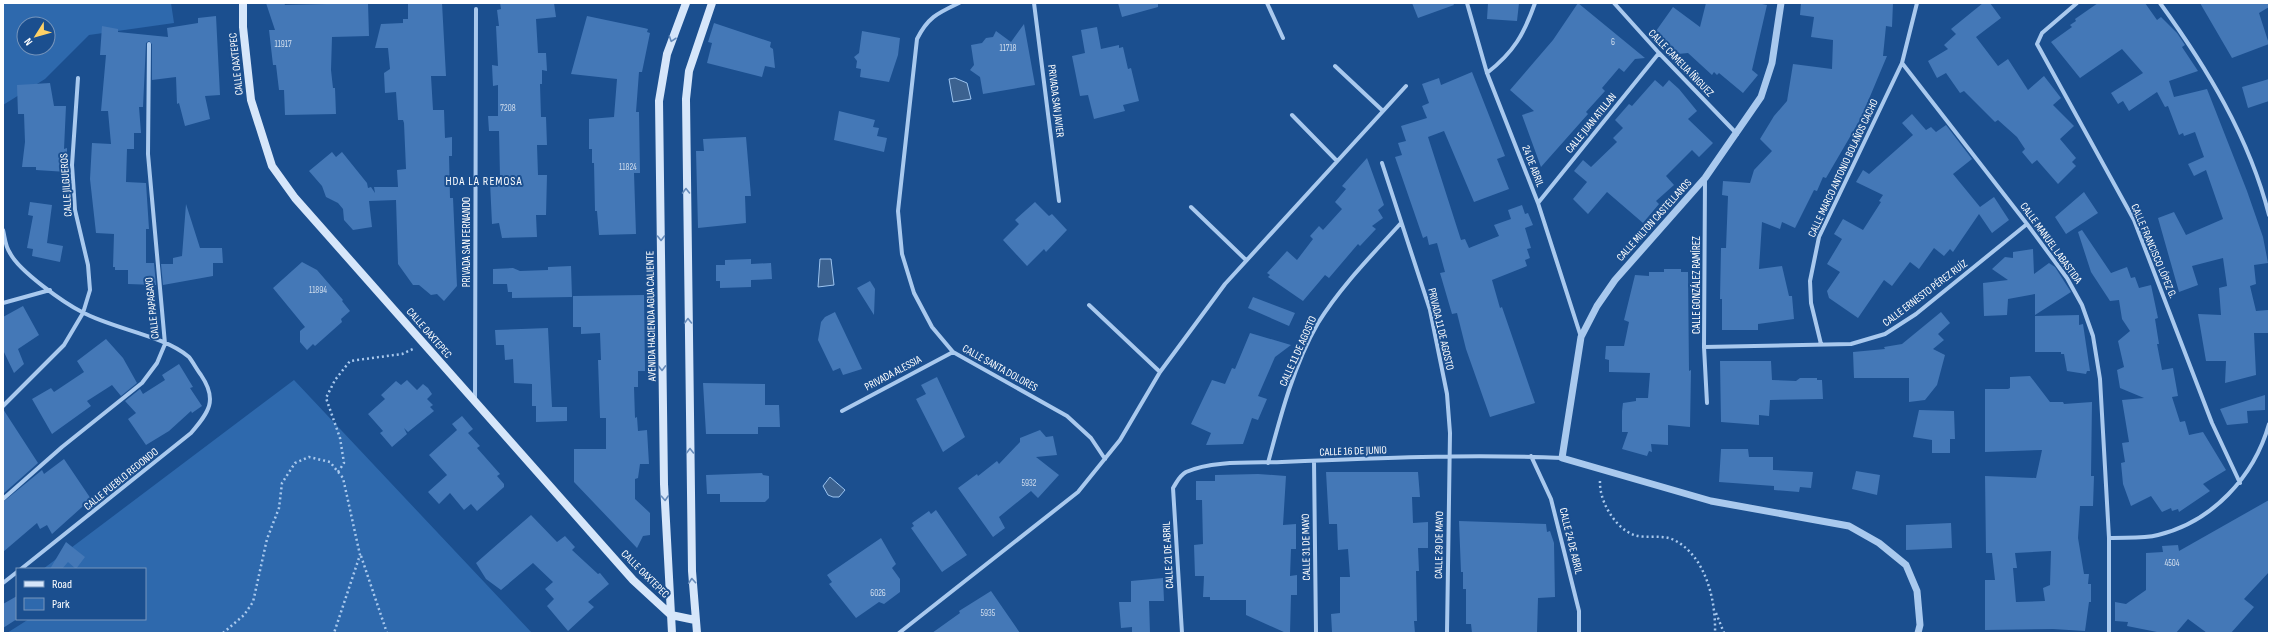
<svg xmlns="http://www.w3.org/2000/svg" width="2272" height="636" font-family="'Sofia Sans Condensed',sans-serif">
	<style>
		.green { fill: #2e69ad; fill-rule: evenodd }
		.water { fill: #3c6290; stroke: #9cc4f0 }
		.building { fill: #4478b7; fill-rule: evenodd }
		.lines { fill: none; stroke-linecap: round; stroke-linejoin: round }
		.path { stroke: #a9c9ee; stroke-width: 2.5; stroke-dasharray: 2 3; stroke-linecap: butt }
		.minor { stroke: #a9c9ee; stroke-width: 4 }
		.tertiary { stroke: #a9c9ee; stroke-width: 7 }
		.secondary { stroke: #d6e6fa; stroke-width: 8 }
		.oneway { stroke: #668bba }
		.labels { text-anchor: middle; dominant-baseline: central; stroke-width: 4; stroke-linejoin: round; paint-order: stroke }
		.number-label { font-size: 9px; fill: #d0dded }
		.street-label { font-size: 11px; fill: #fff; stroke: #1b4f8f }
		.neighbourhood-label { font-size: 12px; letter-spacing: 1px; fill: #fff; stroke: #1b4f8f }
	</style>
	<rect width="100%" height="100%" fill="#1b4f8f"/>
	<path class="green" d="M3,3H171L174,23L89,35L45,79L3,105ZM24,24H48V48H24Z
		M294,380L532,633H7L29,619H145V569H43Z"/>
	<path class="water" d="M955,78L967,83L971,99L953,102L949,79Z
		M820,259H831L834,285L818,287Z
		M830,477L845,490L839,497H833L828,495L823,486Z"/>
	<path class="building" d="M266,3H284L285,5L368,3L369,36L332,37L331,70L333,88H335L336,114L285,115L284,90H279L276,65H273L269,30H275Z
		M408,3H442L446,76H431L433,110H444L445,138L452,137V156H449L450,198H453L457,286L444,301L437,294L431,295L419,285H413L398,264L396,200L369,201L372,227L353,230L344,220L343,209L338,203L326,197L322,186L309,171L332,152L336,157L342,152L367,183L368,188L371,187L375,193L374,187H398L397,170L406,169L404,123L403,120H398L396,92L385,93L384,73L390,69L388,48H375L381,24L403,23V19H408Z
		M500,3H554L556,17L536,19L538,53H546L547,71L542,70V84H540L541,117H546L547,145H537L538,175H547L546,215H536L537,237L502,238L499,223L492,224L490,182H496V177H500L499,131H489L488,116H498V85L493,86L492,65L498,66L496,26H499L497,10L501,9Z
		M1118,3H1158V7L1122,17Z
		M1412,3H1453L1454,5L1418,18Z
		M1488,3H1519L1517,21L1487,19Z
		M1578,3L1645,58L1635,59L1624,72L1619,68L1602,88L1605,91L1586,112L1588,114L1541,167L1522,115L1534,111L1510,90L1553,40Z
		M1706,3H1757L1767,5L1752,70L1758,75L1743,93L1719,73L1717,75L1714,72L1712,75L1688,53L1678,54L1656,31L1673,7L1700,27Z
		M1801,3H1893L1892,27L1886,26L1883,56H1887L1861,118L1826,178L1823,177L1817,191L1814,190L1795,228L1782,222L1780,229L1762,222L1759,269L1782,266L1789,296H1792L1794,319L1758,324V330H1722V299H1720L1721,248H1726L1728,196L1722,195L1723,181L1750,183L1754,170L1772,151L1760,139L1774,116L1787,101L1793,64L1832,69L1833,40L1811,37L1814,17L1800,15Z
		M1983,3H1990L2001,18L1976,37L1998,66L2008,59L2028,90L2044,76L2061,98L2053,105L2074,126L2060,139L2076,158L2072,162L2076,166L2058,184L2037,160L2032,164L2022,152L2025,149L2017,137L1998,120L1995,122L1964,91L1960,93L1946,73L1937,78L1928,61L1948,49L1944,45L1956,34L1951,29Z
		M2098,3H2145L2157,20L2161,17L2177,33L2185,45L2182,47L2198,71L2169,81L2174,97L2207,89L2247,191L2263,237L2268,263L2254,265L2256,284L2250,286L2256,311L2268,310L2269,323L2268,333H2254L2256,375L2225,383L2226,361H2206L2198,314L2221,315L2219,288L2227,286L2223,258L2192,266L2198,285L2179,292L2158,218L2174,212L2186,235L2223,219L2206,170L2194,176L2188,164L2204,157L2195,132L2184,136L2183,133L2179,135L2168,106L2165,107L2157,92L2129,111L2123,101L2118,104L2111,93L2143,73L2122,49L2080,78L2051,42L2072,27L2070,25L2076,21L2075,19Z
		M2200,3H2269V7L2259,13L2269,44L2232,58Z
		M216,16L220,95L205,96L210,119L185,126L179,103L177,104L176,77L152,80V44L149,41L146,43L143,107H139L141,133H134V149H127L126,182L146,183L149,229H146V263H154L156,285L128,284V270H115V267H113L114,234L96,233L90,179L92,143L111,144L108,111H101L106,55H100L102,26L118,29V32L168,37L167,28L198,23V18Z
		M587,16L644,28L648,29L647,32L650,33L642,72H639L636,112H639L640,173H634L636,234L599,235L597,211H595L594,163H592V149H589V119L614,117L617,79L571,74Z
		M714,23L771,42L770,47L773,49L775,68L765,66L762,77L707,63L712,43L708,42Z
		M1024,24L1035,85L983,94L980,77L970,70L974,65L971,45L982,43L986,38L993,37L996,31L1011,42Z
		M1097,27L1101,49L1119,45V48L1123,47L1128,69L1131,68L1139,101L1123,105L1125,111L1094,119L1088,95L1080,96L1072,56L1085,53L1081,30Z
		M862,31L900,38L898,55L889,82L860,77L861,69L856,68L857,61L854,57L859,53Z
		M1472,72L1505,156L1497,159L1509,189L1474,202L1444,131L1428,137L1461,240L1465,239L1469,248L1499,236L1494,225L1511,219L1508,210L1522,205L1525,214L1528,213L1533,225L1525,228L1531,248L1527,249L1530,258L1525,260L1527,266L1492,280L1500,308L1502,307L1535,403L1490,417L1466,349L1457,313L1452,314L1440,273L1445,272L1437,243L1429,245L1427,236L1423,238L1395,157L1402,155L1398,143L1406,141L1401,126L1427,118L1422,106L1429,103L1422,84L1439,78L1441,85Z
		M2269,79V101L2248,108L2242,87Z
		M1655,80L1663,87L1669,80L1679,89L1697,111L1688,119L1713,143L1699,157L1692,150L1666,176L1674,185L1656,201L1659,204L1643,223L1607,192L1588,214L1573,199L1587,182L1574,171L1583,160L1591,167L1617,142L1613,138L1623,128L1615,120L1629,104L1632,106Z
		M50,83L54,106H66L64,149L67,148V172L36,170V167H22L25,142L24,114H18L17,85Z
		M839,111L875,120L873,127L879,128L877,136L887,138L884,152L834,140Z
		M1912,114L1926,130L1931,127L1936,132L1946,125L1972,159L1953,174L1980,207L1994,197L2009,220L1992,233L1979,214L1953,252L1950,249L1944,256L1934,248L1919,269L1910,262L1892,286L1884,280L1858,318L1829,298L1827,291L1840,272L1827,264L1842,239L1834,234L1843,219L1863,230L1881,202L1879,201L1883,195L1856,182L1863,170L1869,174L1913,135L1902,123Z
		M746,137L751,196H745L746,223L698,228L696,151H704L703,139Z
		M1367,158L1384,205L1378,210L1383,218L1372,226L1376,229L1360,246L1358,244L1329,278L1325,275L1303,301L1268,277L1270,275L1267,273L1287,251L1297,260L1313,239L1310,236L1319,226L1323,230L1342,209L1335,202L1346,189L1342,186Z
		M2084,192L2098,213L2066,234L2055,217Z
		M30,202L52,205L47,243L63,246L60,262L32,256L33,249L27,248L33,216L28,215Z
		M1035,202L1049,216L1052,214L1067,230L1046,252L1044,249L1027,266L1003,240L1019,224L1015,220Z
		M186,204L200,248H222L223,263H213V276L163,285L161,264H173V258L182,256Z
		M2082,230L2111,273L2127,267L2131,278L2135,277L2139,288L2151,285L2158,318L2155,319L2159,344H2157L2162,370L2173,368L2178,396L2172,397L2180,422L2185,421L2189,435L2203,432L2226,470L2203,484L2210,491L2179,512L2178,509L2172,511L2171,508L2162,512L2151,496L2131,506L2123,484L2121,463L2125,462L2122,443L2129,442L2122,400L2144,398L2120,388L2117,370L2124,367L2118,341L2130,331L2122,319L2119,300L2110,301L2091,272L2078,232Z
		M2033,249L2034,274L2049,263L2055,267L2071,292L2035,315V294L2008,299L2007,315L1984,316L1983,283L2008,280L1992,269L2005,257L2013,258V252Z
		M751,259V264L771,263L772,279L751,280V287L720,288V281H716V265H725V260Z
		M302,262L317,270L343,300L342,301L350,311L341,319L342,322L315,346L313,344L307,350L300,342V331L305,327L273,288Z
		M571,266L572,297L512,298V292H508L507,284H493V269L513,268L520,271L548,270V267Z
		M1664,269H1681V272H1688L1689,371L1691,370L1690,427L1668,425V445L1651,444L1652,452L1649,451L1647,456L1622,449L1628,432H1622V411L1623,403L1636,401V398H1648L1650,373L1609,372V360L1605,359L1606,346H1624L1629,322L1624,320L1635,275L1649,276V272H1664Z
		M870,281L875,289L874,315L857,288Z
		M644,295L645,371H638V387H634L635,418L637,417L638,431L647,430L649,464H640L638,478L635,479V499L650,513V535L643,536L637,548L574,482V449H606V418H600L598,360H601L600,333L581,334V327H573V296Z
		M1253,297L1295,313L1289,326L1248,308Z
		M23,306L39,335L18,349L24,364L14,373L3,350V317Z
		M835,312L862,369L843,375L840,368L833,371L818,340L821,322L825,317Z
		M1941,312L1950,323L1938,334L1944,340L1933,349L1945,355L1937,385L1925,400L1909,402V378H1854L1853,352L1885,349L1884,347L1902,344Z
		M2079,315V325L2083,324L2090,371H2087L2086,374L2067,371L2064,354H2061V352H2035V316Z
		M548,328L552,407H567V421L536,422V406H532V384L514,383L513,359L505,360L504,345H496L495,330Z
		M1250,333L1291,345L1275,357L1258,396L1267,399L1258,420L1252,418L1243,444L1206,445L1211,433L1191,424L1212,380L1225,384L1232,368L1235,369Z
		M106,339L123,358L137,383L121,396L112,385L87,401L91,406L52,434L32,399L51,388L54,392L84,372L77,361Z
		M1720,361H1771L1772,380L1796,381L1800,378H1817V380H1822L1823,399L1770,400L1769,416L1759,415V425L1721,422Z
		M179,364L193,387L190,388L202,406L192,413L191,411L169,431L146,445L128,419L136,413L125,401L140,389L143,394L165,380L162,375Z
		M2030,376L2050,402H2063L2064,404L2092,402L2091,476H2094L2093,506H2080L2078,538L2084,574H2089L2088,584H2091V602H2089L2085,631L2053,629L1985,630V580H1995L1992,553H1986L1985,476L2036,478L2042,450L1985,452V389H2008L2010,388V377ZM2051,551L2050,585L2043,588L2045,601L2016,602L2013,568H2017L2015,553Z
		M937,377L965,437L943,452L916,399L926,394L921,385Z
		M407,380L417,390L423,384L428,388L432,394L427,399L433,405L430,407L434,411L408,432L404,428L407,434L392,447L380,433L383,431L368,414L385,399L381,395L396,381L401,385Z
		M703,383L765,384V405H779L780,427H758V434H706Z
		M2265,395V410L2247,411L2248,423L2227,425L2220,409Z
		M3,409L38,463L3,494Z
		M1919,410L1954,411L1955,439H1950V453H1932V440L1913,437Z
		M462,416L473,429L468,433L480,446L477,448L500,474L497,476L504,484V487L477,511L471,504L464,510L450,493L439,504L428,492L447,475L429,455L457,430L452,424Z
		M1040,430L1046,437L1053,436L1057,455L1036,457L1059,475L1038,498L1031,491L999,517L1005,528L993,537L958,488L977,474L978,476L997,461L999,464L1020,442V438Z
		M1721,449H1748L1749,457H1773V470L1813,472L1811,488L1800,487L1799,492L1774,490V486L1719,482Z
		M64,459L91,499L52,534L47,525L40,529L37,523L3,552V502L42,470L44,474Z
		M1856,471L1880,475L1877,495L1852,489Z
		M1326,472H1418L1420,497H1412L1413,523L1428,522V548H1418L1419,571H1416L1417,621H1414L1415,633L1332,632L1331,614L1340,613V577H1350L1348,549L1338,550L1337,524H1329Z
		M762,473L763,475L769,476V498L765,502H720V494H707L706,475Z
		M1258,474L1286,476L1283,525L1296,524V549H1291L1290,576L1297,575V595H1291L1290,633H1286L1246,615V600H1210V597H1203L1204,576H1195L1194,545L1203,544L1202,500H1196V481H1215V475Z
		M2269,500V572L2244,599L2254,607L2231,633H2207L2188,619L2176,633H2162L2127,626L2128,622L2115,621V602L2126,604L2146,590V553L2163,552L2162,546L2178,545L2179,551Z
		M936,510L967,555L942,572L911,528L914,526L912,523L929,511L931,514Z
		M531,515L557,542L565,536L575,547L572,550L598,574L600,573L609,584L588,602L594,607L568,631L547,606L554,599L545,589L553,582L533,563L501,590L486,579L476,563Z
		M1459,521L1546,524L1547,532L1550,531L1554,543L1555,597L1538,598L1537,633H1472L1471,624H1466V589H1463V572H1461Z
		M1951,523L1952,548L1906,550V525Z
		M881,538L896,564L892,568L900,579V592L884,604L879,602L856,618L829,584L832,582L827,575Z
		M66,542L85,557L76,569L68,562L62,569H50Z
		M1163,578L1164,601H1149L1150,633H1132V627L1121,628L1119,602H1131V581Z
		M991,591L1020,633H932L960,613L959,611Z
		M17,596V619L3,628V604Z"/>
	<g class="lines">
		<path class="path" d="M338,472L344,463L340,438L326,398L335,380L350,361L402,354L413,349
			M1600,481C1599,501 1615,528 1634,535C1646,539 1662,534 1674,540C1706,556 1716,601 1715,633
			M361,556L387,633
			M1716,613L1724,633
			M223,633L244,615L253,602L267,539L279,508L282,483L295,463L309,457L330,462L343,478L360,555L334,633"/>
		<path class="minor" d="M959,3C938,13 928,17 917,39L898,211L902,254L914,293L932,327L953,352L1067,416L1091,438L1105,459
			M1034,3L1059,201
			M1267,3L1283,38
			M1467,3L1487,73L1538,203L1581,337
			M1614,3L1659,53L1737,134
			M2077,3L2042,33L2037,44L2134,220L2212,423L2240,483
			M2160,3C2207,68 2249,137 2269,215
			M1902,63L2027,224L2067,278L2082,305L2093,336L2100,379L2109,538V633
			M1335,66L1383,111
			M1487,73C1514,52 1524,34 1535,3
			M1292,115L1337,161
			M1382,163L1430,310L1447,394L1450,433L1447,633
			M1705,178L1704,347L1707,403
			M1538,203L1659,53
			M1191,207L1246,260
			M3,230C5,238 5,246 10,253C19,271 64,303 82,312C113,329 163,335 189,357C193,362 197,370 201,375C218,400 209,412 191,433L21,569
			M3,303L50,290
			M1089,305L1160,372
			M1821,344L1811,303L1810,281L1819,237L1902,63L1917,3
			M1704,347L1851,344L1885,334L1916,314L2027,224
			M475,401L476,9
			M3,406L64,345L83,313L90,290L88,265L75,210L72,165L78,78
			M842,411L953,352
			M1531,456L1551,499L1579,611V633
			M1314,461L1316,633
			M1268,463C1280,418 1294,364 1318,323C1341,286 1372,255 1401,223
			M3,499L62,447L142,383L157,363L165,344L148,154L149,44
			M2109,538C2125,537 2143,539 2158,535C2212,522 2254,477 2269,424
			M3,583L17,572
			M899,633L1078,492L1120,440L1160,372L1225,284L1406,86
			M1182,633L1173,488C1177,482 1179,476 1186,472C1212,460 1254,463 1282,462C1375,458 1469,454 1562,458"/>
		<path class="tertiary" d="M1781,3L1772,63L1761,97L1705,178L1615,280L1597,306L1581,337L1562,458L1711,501L1849,526L1879,543L1906,565L1917,591L1920,625L1918,633"/>
		<path class="secondary" d="M243,3V27L251,100L272,166L295,198L633,580L671,615L695,620
			M672,633L664,484L659,101L667,54L686,3
			M697,633L692,571L686,99L689,71L712,3"/>
	</g>
	<defs><path id="oneway-chevron" d="M-2-3.5L2.5 0L-2 3.5" fill="none" stroke-width="1.6" stroke-linecap="round" stroke-linejoin="round"/></defs>
	<g class="oneway">
		<use href="#oneway-chevron" transform="translate(672 39) rotate(109)"/>
		<use href="#oneway-chevron" transform="translate(686 191) rotate(-91)"/>
		<use href="#oneway-chevron" transform="translate(661 238) rotate(89)"/>
		<use href="#oneway-chevron" transform="translate(688 321) rotate(-91)"/>
		<use href="#oneway-chevron" transform="translate(662 368) rotate(89)"/>
		<use href="#oneway-chevron" transform="translate(690 451) rotate(-91)"/>
		<use href="#oneway-chevron" transform="translate(665 498) rotate(87)"/>
		<use href="#oneway-chevron" transform="translate(692 581) rotate(-94)"/>
	</g>
	<g class="labels">
		<g class="number-label">
			<text x="1613" y="42">6</text>
			<text x="283" y="44">11917</text>
			<text x="1008" y="48">11718</text>
			<text x="508" y="108">7208</text>
			<text x="628" y="167">11824</text>
			<text x="318" y="290">11894</text>
			<text x="1029" y="483">5932</text>
			<text x="2172" y="563">4504</text>
			<text x="878" y="593">6026</text>
			<text x="988" y="613">5935</text>
		</g>
		<g class="street-label">
			<text transform="translate(1681 63) rotate(46)">CALLE CAMELIA ÍÑIGUEZ</text>
			<text transform="translate(236 64) rotate(-96)">CALLE OAXTEPEC</text>
			<text transform="translate(1056 101) rotate(83)">PRIVADA SAN JAVIER</text>
			<text transform="translate(1591 123) rotate(-51)">CALLE JUAN ATILLAN</text>
			<text transform="translate(1533 166) rotate(69)">24 DE ABRIL</text>
			<text transform="translate(1843 168) rotate(-65)">CALLE MARCO ANTONIO BOLAÑOS CACHO</text>
			<text transform="translate(66 185) rotate(-94)">CALLE JILGUEROS</text>
			<text transform="translate(1654 220) rotate(-48)">CALLE MILTON CASTELLANOS</text>
			<text transform="translate(466 242) rotate(-90)">PRIVADA SAN FERNANDO</text>
			<text transform="translate(2051 243) rotate(54)">CALLE MANUEL LABASTIDA</text>
			<text transform="translate(2154 251) rotate(67)">CALLE FRANCISCO LÓPEZ G.</text>
			<text transform="translate(1696 285) rotate(-90)">CALLE GONZÁLEZ RAMÍREZ</text>
			<text transform="translate(1925 293) rotate(-37)">CALLE ERNESTO PÉREZ RUÍZ</text>
			<text transform="translate(152 308) rotate(-96)">CALLE PAPAGAYO</text>
			<text transform="translate(651 316) rotate(-91)">AVENIDA HACIENDA AGUA CALIENTE</text>
			<text transform="translate(1441 329) rotate(77)">PRIVADA 11 DE AGOSTO</text>
			<text transform="translate(429 333) rotate(49)">CALLE OAXTEPEC</text>
			<text transform="translate(1298 351) rotate(-66)">CALLE 11 DE AGOSTO</text>
			<text transform="translate(1000 368) rotate(29)">CALLE SANTA DOLORES</text>
			<text transform="translate(893 373) rotate(-28)">PRIVADA ALESSIA</text>
			<text transform="translate(1353 451) rotate(-2)">CALLE 16 DE JUNIO</text>
			<text transform="translate(121 479) rotate(-39)">CALLE PUEBLO REDONDO</text>
			<text transform="translate(1571 541) rotate(76)">CALLE 24 DE ABRIL</text>
			<text transform="translate(1439 545) rotate(-89)">CALLE 29 DE MAYO</text>
			<text transform="translate(1306 547) rotate(-91)">CALLE 31 DE MAYO</text>
			<text transform="translate(1168 555) rotate(-93)">CALLE 21 DE ABRIL</text>
			<text transform="translate(645 574) rotate(45)">CALLE OAXTEPEC</text>
		</g>
		<g class="neighbourhood-label">
			<text x="484" y="181">HDA LA REMOSA</text>
		</g>
	</g>
	<rect width="2272" height="636" fill="none" stroke="#ffffff" stroke-width="8"/>
	<rect x="16" y="568" width="130" height="52" fill="#1b4f8f" stroke="#7695bc"/>
	<rect x="24" y="581" width="20" height="6" fill="#d6e6fa" stroke="#7695bc"/>
	<text x="52" y="588" font-size="12" fill="#ffffff">Road</text>
	<rect x="24" y="598" width="20" height="12" fill="#2e69ad" stroke="#7695bc"/>
	<text x="52" y="608" font-size="12" fill="#ffffff">Park</text>
	<g transform="translate(36 36) rotate(233)"><circle r="19" fill="#1b4f8f" stroke="#7695bc"/>
	<path d="M0-3L7 15L0 10L-7 15Z" fill="#ffd166"/>
	<text y="-6" font-size="11" font-weight="bold" text-anchor="middle" fill="#ffffff">N</text>
	</g>
</svg>
